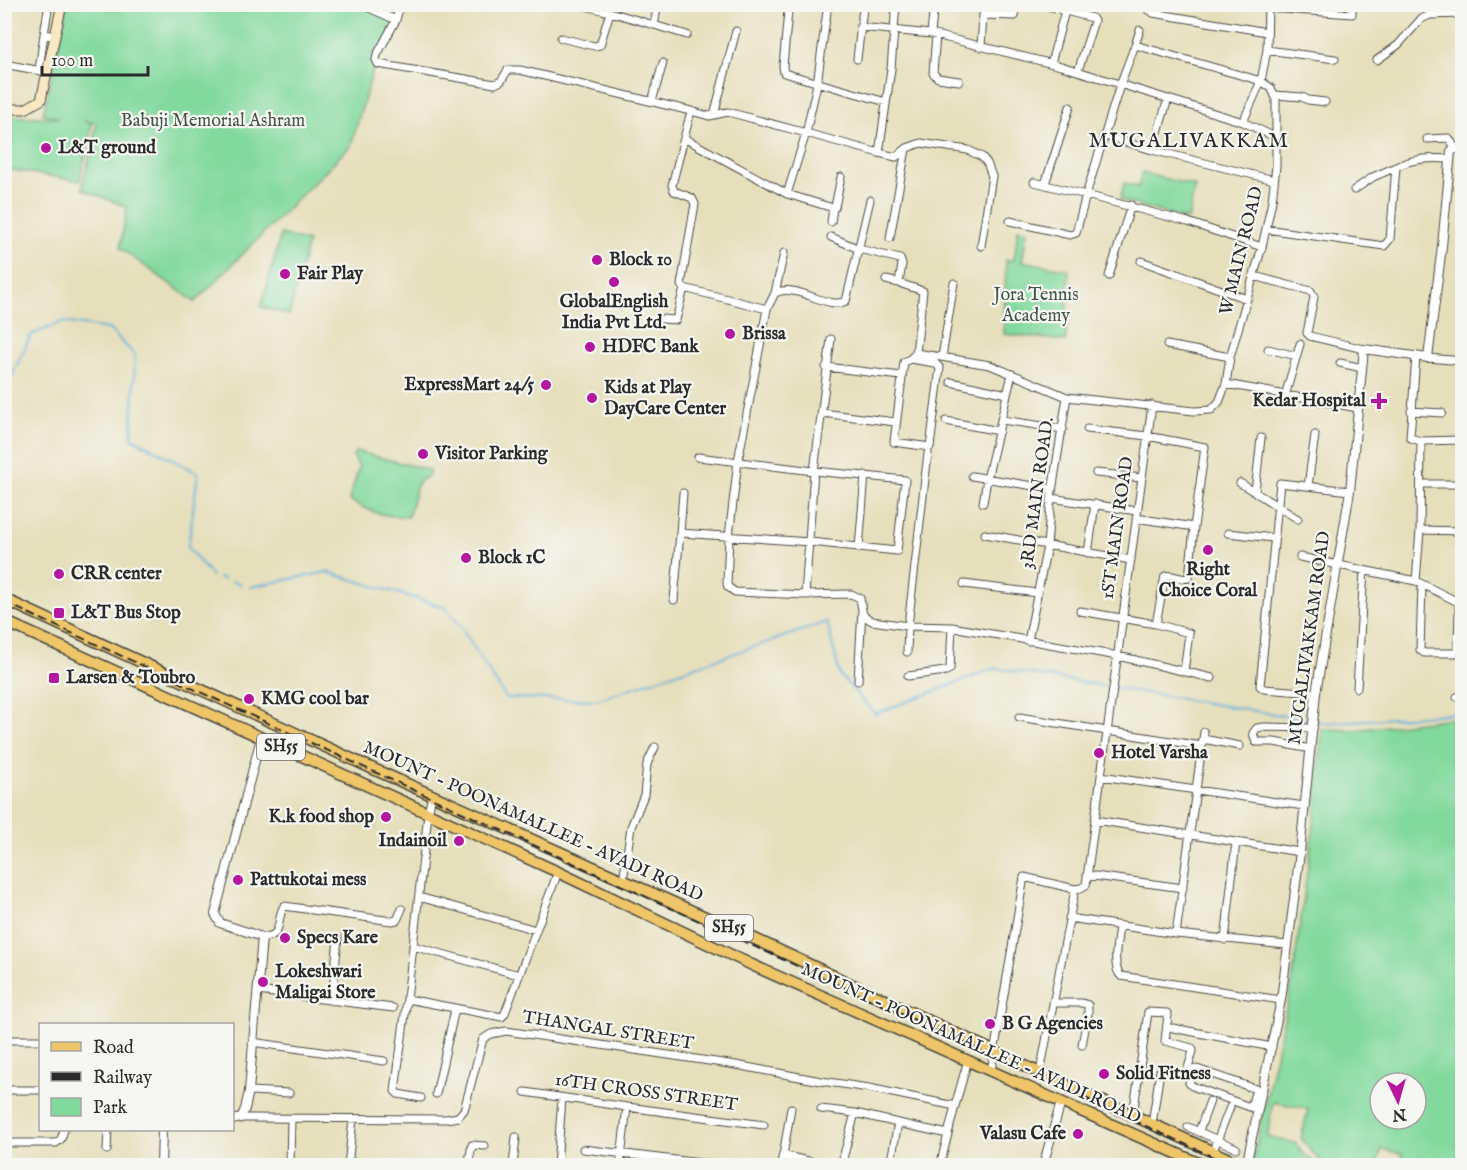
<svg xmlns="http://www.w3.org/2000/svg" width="1467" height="1170" font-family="'IM FELL English',serif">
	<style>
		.green { fill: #82d99d; stroke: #568264; stroke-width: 1.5; fill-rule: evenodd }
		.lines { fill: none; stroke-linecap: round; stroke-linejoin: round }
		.stream { stroke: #60acd9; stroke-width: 2 }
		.minor-casing { stroke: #474641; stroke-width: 9 }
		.tertiary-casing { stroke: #474641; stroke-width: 10 }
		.secondary-casing { stroke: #474641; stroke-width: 11 }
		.primary-casing { stroke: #474641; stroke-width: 13 }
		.minor { stroke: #fff; stroke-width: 7 }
		.tertiary { stroke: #fff; stroke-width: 8 }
		.secondary { stroke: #f8e8c3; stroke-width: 9 }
		.primary { stroke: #eec569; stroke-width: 10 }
		.rail { stroke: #2b2b2b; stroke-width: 2; stroke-dasharray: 9 4.5; stroke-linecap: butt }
		.poi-dot { fill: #b5179e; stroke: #f6f6f2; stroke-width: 2 }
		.labels { text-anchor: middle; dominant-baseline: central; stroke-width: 4.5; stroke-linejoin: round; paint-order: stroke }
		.shield { fill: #f6f6f2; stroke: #686867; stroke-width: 1.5 }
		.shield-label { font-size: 16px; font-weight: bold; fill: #2b2b2b }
		.park-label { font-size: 18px; fill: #415648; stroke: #f6f6f2 }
		.poi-label { font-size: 18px; font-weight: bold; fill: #2b2b2b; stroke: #f6f6f2; text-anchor: start }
		.street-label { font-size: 18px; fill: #2b2b2b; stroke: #f6f6f2 }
		.quarter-label { font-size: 21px; letter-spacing: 1.5px; fill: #2b2b2b; stroke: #f6f6f2 }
	</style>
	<rect width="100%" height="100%" fill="#f6f6f2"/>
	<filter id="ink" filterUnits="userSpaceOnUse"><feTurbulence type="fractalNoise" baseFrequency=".0167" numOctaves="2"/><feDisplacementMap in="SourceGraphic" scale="12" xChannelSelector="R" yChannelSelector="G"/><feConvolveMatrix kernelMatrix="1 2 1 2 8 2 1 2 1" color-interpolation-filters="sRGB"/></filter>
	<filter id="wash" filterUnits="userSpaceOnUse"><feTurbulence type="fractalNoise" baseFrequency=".008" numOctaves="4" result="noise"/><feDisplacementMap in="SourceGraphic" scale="24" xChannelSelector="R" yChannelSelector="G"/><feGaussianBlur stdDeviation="1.35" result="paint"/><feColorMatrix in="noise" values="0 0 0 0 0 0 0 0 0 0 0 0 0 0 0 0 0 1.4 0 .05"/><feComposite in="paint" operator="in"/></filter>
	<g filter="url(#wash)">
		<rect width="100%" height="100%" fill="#e6dfbb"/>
		<path class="green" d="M369,4L396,20L376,60L351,145L195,302L120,248L127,207L82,189L97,123L84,121L92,124L80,181L5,169V138L10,116L59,118L43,114L67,5Z
			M1142,173L1195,186L1188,220L1120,200L1124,183L1138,187Z
			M1018,229L1027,231L1022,261L1069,270L1066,341L1004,334L1006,260H1014Z
			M281,234L308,242L289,315L261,307Z
			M355,452H359L429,470V476L419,481L417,485L408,517C383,516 371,513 349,500L359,467L353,456Z
			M1462,717V1157L1461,1165H1401L1402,1154L1382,1149L1377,1162L1382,1163V1165H1330L1318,1159L1301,1139L1308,1109L1273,1102L1267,1137L1295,1143L1304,1154L1318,1165L1257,1166L1252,1163L1292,982L1315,816L1322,729L1354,730ZM1380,1083H1416V1119H1380Z"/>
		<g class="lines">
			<path class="stream" d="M4,386H7L31,335L62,322L109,329L135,355L132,438L198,473L188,548L212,576
				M219,578L224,579
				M232,581L241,584
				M250,587L327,572L444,607L457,621L506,698L596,700L827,622L840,675L875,714L995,668L1310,720
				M1316,721L1326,723L1462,713"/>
		</g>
	</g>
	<g filter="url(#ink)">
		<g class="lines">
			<g class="minor-casing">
				<path id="minor" d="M49,4L44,34L55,36
					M360,4L396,20
					M400,4L396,20L377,55L376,60L378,64L495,84L501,81L508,70H520L691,111L672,185L674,191L692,198L695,204L681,285L684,288L767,309
					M577,4L610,12
					M658,4L654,25L687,35
					M934,4L931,34L1061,66L1243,122L1275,137
					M1051,7L1092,18L1094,21L1078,71
					M1268,8L1352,14V4
					M1148,10L1149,4
					M788,11L783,66L784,73L886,102
					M1153,13L1267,32
					M860,27L931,34
					M936,35L933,73L938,78L959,81
					M561,38L594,46L600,45L610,12L654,25
					M1135,45L1140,30
					M981,47L983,15L1015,16
					M1267,50L1335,59
					M857,59L863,8
					M1377,60L1398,45L1421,19L1430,15L1462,14
					M1051,63L1065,11
					M4,64L47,72
					M39,70L44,34
					M1275,95L1302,97L1308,100L1325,102
					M652,101L663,63
					M691,111L709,116L728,112L806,133L817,84L828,4
					M714,115L736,31
					M1243,122L1261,81L1135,45L1120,85L1086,195L1188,222L1262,247
					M1157,135L1168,99
					M1105,136L1152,150L1274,180
					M684,138L787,194L806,133L879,153L891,69L896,4
					M1427,139L1449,138L1455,148
					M879,153L896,157L907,148L921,143L968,150L982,157L987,163L992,176L981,246
					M1045,184L1070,107
					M1354,190L1373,177L1396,167
					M787,194L833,208L835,207L841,177
					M1010,221L1070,235L1076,233L1086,195L1034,182
					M831,222L833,208
					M1266,229L1384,246L1390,239L1396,167C1413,158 1430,158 1450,159
					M831,237L859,249L900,259L902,264L899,283L923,291L916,353L910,359L935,363L940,368L930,447L894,442L904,362L910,359
					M890,238L906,149
					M1141,261L1247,299
					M1109,276L1131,205
					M1254,276L1311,291L1314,297L1307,333L1310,336L1364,349
					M886,280L899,283
					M775,293L784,253
					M662,319L676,320L684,288
					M1167,345L1230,357
					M1268,349L1297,356
					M916,353L990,365L1067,397
					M1416,356L1410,438L1421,441L1462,440
					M942,357L954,283
					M1428,358L1462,361
					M1340,363L1362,368
					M826,367L901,376
					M951,382L1007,394
					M1226,384L1358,408
					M1285,396L1300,344
					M1411,411L1442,413
					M822,413L895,422
					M1002,420L1063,429
					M946,421L999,431
					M1087,429L1147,436L1205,447L1194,527
					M698,457L814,471L805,595
					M1096,473L1142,478
					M972,476L1052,489
					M1240,483L1298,519
					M1421,484H1462
					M1308,486L1315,435
					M1255,492L1261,438
					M1051,498L1137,511
					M983,503L987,479L1012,374
					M1420,530L1462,531
					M680,533L683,493
					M1228,533L1273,538
					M985,534L1131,560
					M859,548L865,475
					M1088,553L1095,504
					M1300,557L1416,581L1462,604
					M1416,581L1420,530L1421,441
					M964,584L1038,593
					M1422,584L1420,650L1424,653H1455L1458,650L1461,531
					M674,600L680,533L810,542L897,551L905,480L814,471L831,339
					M862,610L863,615L872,621L908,626L952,627L1118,656L1212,678
					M1080,611L1156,624L1165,576C1173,573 1181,581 1189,578L1194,527L1136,518
					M1156,624L1189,633L1184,672
					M1028,641L1047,546L1051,498L1067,397L1194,411L1211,410L1219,402L1226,384L1230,357L1262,247L1272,201L1276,166V98L1271,88L1261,81L1267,50L1268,4
					M907,652L908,626L928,453
					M908,676L946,671L950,669L952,627
					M858,681L862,610L860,598L851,594L805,595L735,592L728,587L727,584L729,536L738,461L767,309L775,293C797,282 828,311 846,301L870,200
					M1357,688L1364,570
					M1316,693L1264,689L1260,686L1280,483L1350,491
					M1457,697L1462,696
					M1019,717L1202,746
					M1203,739L1240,746
					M1311,749L1274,742H1256L1253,733L1257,728L1264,727L1313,728
					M1101,776L1304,806
					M432,795L428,814L407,999L502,1017L505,1013L558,872
					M1095,820L1300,852
					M1087,875L1183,888
					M623,881L631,827L644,795L647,764L655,747
					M419,897L536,930
					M1069,918L1176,934L1287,945
					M1119,926C1118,940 1111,966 1121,976L1281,1000
					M1176,934L1204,732
					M262,937C285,937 275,920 284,906L392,921L397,920L402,909
					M1225,940L1236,842
					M413,946L519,975
					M258,991L393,1008
					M407,999L395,1091L398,1094L421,1098
					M332,1001L338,938
					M1053,1003H1082L1088,1005V1013L1082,1045
					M1173,1028L1272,1047
					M4,1040H40
					M252,1042L384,1061
					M991,1071L1024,877L1075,889
					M1040,1073L1075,889L1081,888L1086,885L1152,405
					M4,1090H40
					M249,1091L289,1093
					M525,1092L627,1107L764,1125
					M436,1094L455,1009
					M1251,1107L1256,1089
					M821,1109L855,1113
					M1258,1110L1192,1086L1189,1083L1193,1070L1197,1069L1262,1091
					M1133,1115L1148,1012L1167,1013L1168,1015L1165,1041L1192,1048L1193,1051L1186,1075L1163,1070L1160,1071L1152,1124
					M241,1118L446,1119L458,1117L464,1110L483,1039L491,1034L506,1031L736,1065L821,1081L869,1088L955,1106
					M1188,1127L1236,1148
					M1199,1131L1210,1101
					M4,1143H56L61,1139L64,1130
					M583,1149L726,1166
					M107,1150L108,1130
					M1213,1151L1230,1107
					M783,1156L791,1108
					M348,1162L405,1166
					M290,1166L291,1118
					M348,1166L353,1119
					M468,1166L472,1145L485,1146
					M513,1166L516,1137
					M557,1166L562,1098
					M620,1166L627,1107
					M841,1166L855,1113L898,1123
					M890,1166L898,1123L948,1134
					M940,1166L955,1106L968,1060"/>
			</g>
			<g class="tertiary-casing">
				<path id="tertiary" d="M232,1120L241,1118L245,1109L249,1091L262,937L220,923L215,914L261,738
					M161,1166L162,1130
					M781,1166L783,1156L829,1166
					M1043,1166L1061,1102
					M1246,1166L1281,1000L1300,852L1316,693L1350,491L1364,349L1428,358L1442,246L1451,151L1462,146"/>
			</g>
			<g class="secondary-casing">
				<path id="secondary" d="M4,109H25L41,100L62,4"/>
			</g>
			<g class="primary-casing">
				<path id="primary" d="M4,599L380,772L757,940L1040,1073L1244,1166
					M4,621L558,872L752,965L1205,1166"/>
			</g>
			<use href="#minor" class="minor"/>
			<use href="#tertiary" class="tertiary"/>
			<use href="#secondary" class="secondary"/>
			<use href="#primary" class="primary"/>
			<path class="rail" d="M4,602L1233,1166"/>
		</g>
	</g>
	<g class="poi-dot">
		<circle cx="46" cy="148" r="6"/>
		<circle cx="597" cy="260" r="6"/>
		<circle cx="285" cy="274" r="6"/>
		<circle cx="614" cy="282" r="6"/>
		<circle cx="730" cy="334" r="6"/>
		<circle cx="590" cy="347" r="6"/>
		<circle cx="546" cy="385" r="6"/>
		<circle cx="592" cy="398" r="6"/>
		<path d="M1376 392h6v6h6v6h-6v6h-6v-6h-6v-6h6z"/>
		<circle cx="423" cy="454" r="6"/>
		<circle cx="1208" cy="550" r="6"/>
		<circle cx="466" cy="558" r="6"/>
		<circle cx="59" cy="574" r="6"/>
		<rect x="53" y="607" width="12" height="12" rx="3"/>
		<rect x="48" y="672" width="12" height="12" rx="3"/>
		<circle cx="249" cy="699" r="6"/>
		<circle cx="1099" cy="753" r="6"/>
		<circle cx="386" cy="817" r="6"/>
		<circle cx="459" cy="841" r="6"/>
		<circle cx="238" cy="880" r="6"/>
		<circle cx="285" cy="938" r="6"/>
		<circle cx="263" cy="982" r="6"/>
		<circle cx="990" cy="1024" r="6"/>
		<circle cx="1104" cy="1074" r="6"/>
		<circle cx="1078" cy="1134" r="6"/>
	</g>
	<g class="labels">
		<g class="shield">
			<rect x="257" y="734" width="48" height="26" rx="4.5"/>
			<rect x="705" y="915" width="48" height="26" rx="4.5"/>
		</g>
		<g class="shield-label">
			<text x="281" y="747">SH55</text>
			<text x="729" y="928">SH55</text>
		</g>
		<g class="park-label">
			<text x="213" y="121">Babuji Memorial Ashram</text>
			<text x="1036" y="295">Jora Tennis<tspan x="1036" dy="21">Academy</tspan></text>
		</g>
		<g class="poi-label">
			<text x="58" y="148">L&amp;T ground</text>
			<text x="609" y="260">Block 10</text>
			<text x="297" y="274">Fair Play</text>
			<text x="614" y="302" text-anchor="middle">GlobalEnglish<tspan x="614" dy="21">India Pvt Ltd.</tspan></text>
			<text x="742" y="334">Brissa</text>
			<text x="602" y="347">HDFC Bank</text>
			<text x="534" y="385" text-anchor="end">ExpressMart 24/5</text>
			<text x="604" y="388">Kids at Play<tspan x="604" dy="21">DayCare Center</tspan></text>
			<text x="1366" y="401" text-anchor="end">Kedar Hospital</text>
			<text x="435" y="454">Visitor Parking</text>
			<text x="478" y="558">Block 1C</text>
			<text x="1208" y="570" text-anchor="middle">Right<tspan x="1208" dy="21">Choice Coral</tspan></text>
			<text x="71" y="574">CRR center</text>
			<text x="71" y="613">L&amp;T Bus Stop</text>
			<text x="66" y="678">Larsen &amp; Toubro</text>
			<text x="261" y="699">KMG cool bar</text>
			<text x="1111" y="753">Hotel Varsha</text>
			<text x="374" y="817" text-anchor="end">K.k food shop</text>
			<text x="447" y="841" text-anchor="end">Indainoil</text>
			<text x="250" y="880">Pattukotai mess</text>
			<text x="297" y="938">Specs Kare</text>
			<text x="275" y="972">Lokeshwari<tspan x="275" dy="21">Maligai Store</tspan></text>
			<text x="1002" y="1024">B G Agencies</text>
			<text x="1116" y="1074">Solid Fitness</text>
			<text x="1066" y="1134" text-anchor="end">Valasu Cafe</text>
		</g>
		<g class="street-label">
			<text transform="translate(1242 251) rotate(-76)">W MAIN ROAD</text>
			<text transform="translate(1038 493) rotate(-82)">3RD MAIN ROAD.</text>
			<text transform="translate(1118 528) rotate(-82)">1ST MAIN ROAD</text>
			<text transform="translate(1310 638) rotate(-82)">MUGALIVAKKAM ROAD</text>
			<text transform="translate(533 822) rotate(24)">MOUNT - POONAMALLEE - AVADI ROAD</text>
			<text transform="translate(608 1031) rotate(9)">THANGAL STREET</text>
			<text transform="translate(971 1044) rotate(24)">MOUNT - POONAMALLEE - AVADI ROAD</text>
			<text transform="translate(646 1093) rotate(8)">16TH CROSS STREET</text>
		</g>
		<g class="quarter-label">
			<text x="1189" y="141">MUGALIVAKKAM</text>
		</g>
	</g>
	<rect width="1467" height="1170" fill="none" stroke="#f6f6f2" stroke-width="24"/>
	<rect x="39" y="1023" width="195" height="108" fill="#f6f6f2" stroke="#a5a5a2" stroke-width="1.5"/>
	<rect x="51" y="1042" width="30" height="9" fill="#eec569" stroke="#a5a5a2" stroke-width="1.5"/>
	<text x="93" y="1053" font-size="18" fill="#2b2b2b">Road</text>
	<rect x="51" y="1072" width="30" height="9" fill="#2b2b2b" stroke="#a5a5a2" stroke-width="1.5"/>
	<text x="93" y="1083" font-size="18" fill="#2b2b2b">Railway</text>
	<rect x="51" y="1098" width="30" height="18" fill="#82d99d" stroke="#a5a5a2" stroke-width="1.5"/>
	<text x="93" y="1113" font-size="18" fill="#2b2b2b">Park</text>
	<g transform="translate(1398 1101) rotate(175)"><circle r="28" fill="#f6f6f2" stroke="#a5a5a2" stroke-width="1.5"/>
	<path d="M0-4.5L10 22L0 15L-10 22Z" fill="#b5179e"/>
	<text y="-9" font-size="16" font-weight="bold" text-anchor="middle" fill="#2b2b2b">N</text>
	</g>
	<path d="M42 66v9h106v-9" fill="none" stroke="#2b2b2b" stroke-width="3"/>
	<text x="51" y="66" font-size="18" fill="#2b2b2b" stroke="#f6f6f2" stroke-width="4.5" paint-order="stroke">100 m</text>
</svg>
